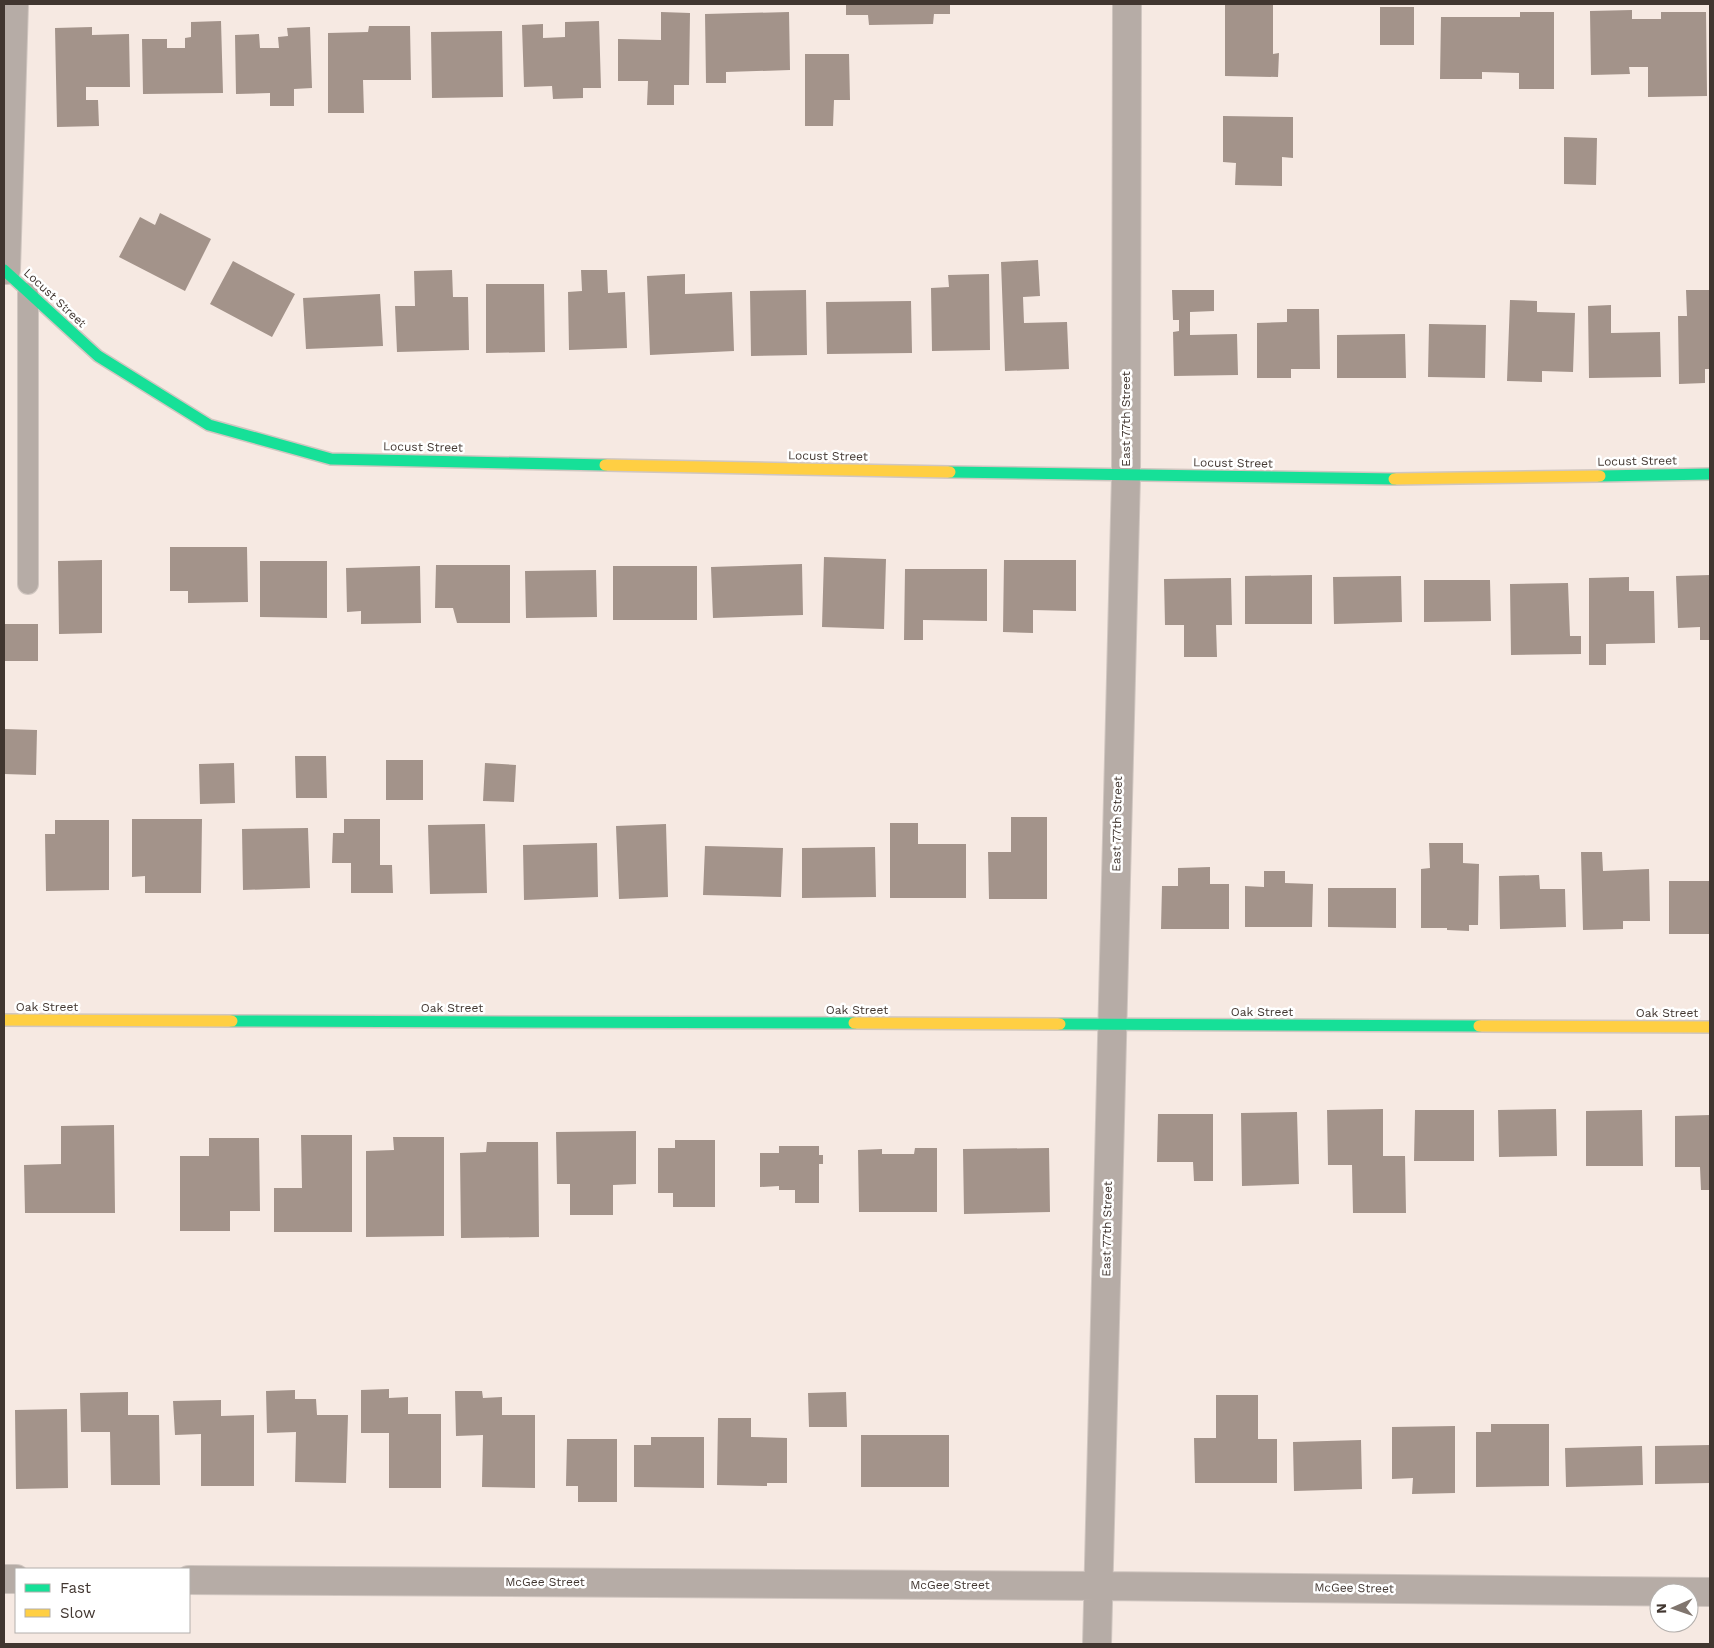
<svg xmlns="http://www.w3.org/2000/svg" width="1714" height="1648" viewBox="0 0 1714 1648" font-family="'Work Sans',sans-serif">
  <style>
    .building { fill: #a3938a }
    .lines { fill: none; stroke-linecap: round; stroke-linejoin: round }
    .lane-casing { stroke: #d0c6c0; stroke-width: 22 }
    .street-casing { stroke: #d0c6c0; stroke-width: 30 }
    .fast-casing { stroke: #d0c6c0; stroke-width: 14 }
    .slow-casing { stroke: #d0c6c0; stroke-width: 14 }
    .lane { stroke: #b6aca6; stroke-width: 20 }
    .street { stroke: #b6aca6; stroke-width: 28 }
    .fast { stroke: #16e098; stroke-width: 11 }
    .slow { stroke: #ffcf43; stroke-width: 11 }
    .labels { text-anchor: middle; stroke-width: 5; stroke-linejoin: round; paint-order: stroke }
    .street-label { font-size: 12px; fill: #413630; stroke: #fff }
  </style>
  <rect width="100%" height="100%" fill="#f6e9e2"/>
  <path class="building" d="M846,4h104v10h-16l-1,10 -64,1 -1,-10h-22z
    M1225,5h48v49l6,-1 -1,24 -53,-1z
    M1380,7h34v38h-34z
    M1632,10v9h29v-7h45l1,84 -59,1v-30h-19l1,7 -39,1 -1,-64z
    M661,12l29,1 -1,72h-15v20h-27l1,-24h-30v-42l43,1z
    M789,12l1,58 -64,2v11h-20l-1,-69z
    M1520,12h34v77h-35v-16l-37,-1v7h-42l1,-62h79z
    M221,21l2,72 -80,1 -1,-55h25v9h18v-10l6,-1v-15z
    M599,21l2,67h-18v10l-30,1 -1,-13 -28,1 -2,-62 21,-1v14l22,-1v-15z
    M369,26h41l1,54h-48l1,33h-36v-80l40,-1z
    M92,27v8l37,-1 1,53h-44v13h12l1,26 -42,1 -2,-99z
    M310,27l2,61 -18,1v17h-24v-13l-34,1 -1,-59 24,-1 1,14h19l-1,-11 10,-1 -1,-8z
    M502,31l1,66 -71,1 -1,-66z
    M805,54h44l1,46h-16l-1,26h-28z
    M1223,116l70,1v41l-11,-1v29l-47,-1 1,-22 -13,-1z
    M1564,137l33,1 -1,47 -32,-1z
    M160,213l51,26 -26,52 -66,-34 21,-40 15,8z
    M1038,260l2,36 -17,1 1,26 43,-1 2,47 -64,2 -4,-109z
    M233,261l62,33 -23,43 -62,-33z
    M452,270l1,27h15l1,53 -72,2 -2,-46h20l-1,-35z
    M581,270h26l1,23 17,-1 2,56 -58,2 -1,-58 14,-1z
    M685,274v20l47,-2 2,59 -84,4 -3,-79z
    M989,274l1,76 -58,1 -1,-63 18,-1 -1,-12z
    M486,284h58l1,68 -59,1z
    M806,290l1,65 -56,1 -1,-65z
    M1172,290h42v21l-24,1v23l47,-1 1,41 -64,1 -1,-44 6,-1v-11h-6z
    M1686,290h24v79h-5v14l-26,1 -1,-68h9z
    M380,294l3,52 -77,3 -3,-51z
    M1510,300l27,1v11l38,1 -2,59 -31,-1v11l-35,-1z
    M911,301l1,52 -85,1 -1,-52z
    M1611,305v28l49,-1 1,45 -72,1 -1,-72z
    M1287,309h32l1,60h-29v9h-34v-55l30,-1z
    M1429,324l57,1 -1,53 -57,-1z
    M1405,334l1,44h-69v-43z
    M170,547h77l1,55 -60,1v-12h-18z
    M824,557l62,2 -2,70 -62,-2z
    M102,560v73l-43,1 -1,-73z
    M1004,560h72v51l-43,-1v23l-30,-1z
    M260,561h67v57l-67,-1z
    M802,564l1,51 -90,3 -2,-51z
    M436,565h74v58h-53l-4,-15h-18z
    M420,566l1,57 -60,1v-13l-14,1 -1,-44z
    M613,566h84v54h-84z
    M905,569h82v52l-64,-1v20h-19z
    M596,570l1,47 -71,1 -1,-47z
    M1312,575v49h-67v-48z
    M1710,575v65h-10v-13l-22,1 -2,-52z
    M1401,576l1,46 -68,2 -1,-47z
    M1629,577v14h25l1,52 -49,1v21h-17v-87z
    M1231,578l1,47h-16l1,32h-33v-32h-19l-1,-46z
    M1424,580h66l1,41 -67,1z
    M1568,583l2,53h11v18l-70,1 -1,-71z
    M4,624h34v37h-34z
    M4,729l33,1 -1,45 -32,-1z
    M295,756h31l1,42h-31z
    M386,760h37v40h-37z
    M234,763l1,40 -35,1 -1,-40z
    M485,763l31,2 -2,37 -31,-1z
    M1011,817h36v82h-58l-1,-47h23z
    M132,819h70l-1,74h-56v-17l-13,1z
    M344,819h36v46h12l1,28h-42v-30h-19l1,-30h11z
    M55,820h54v70l-63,1 -1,-57h10z
    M890,823h28v21h48v54h-76z
    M485,824l2,69 -57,1 -2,-69z
    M666,824l2,73 -49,2 -3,-73z
    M308,828l2,60 -67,2 -1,-61z
    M597,843l1,54 -74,3 -1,-55z
    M1429,843h34v20l16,1 -1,61h-9v6l-22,-1v-2h-26v-59l9,-1z
    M705,846l78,2 -2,49 -78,-2z
    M875,847l1,50 -74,1v-50z
    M1581,852h21l1,19 46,-2 1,52h-27v8l-40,1z
    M1210,867v17h19v45h-68l1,-43h16v-18z
    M1264,871h21v12l28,1 -1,43h-67v-41l19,1z
    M1539,875l1,14h25l1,38 -66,2 -1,-53z
    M1669,881h41v53h-41z
    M1328,888h68v40l-68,-1z
    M1383,1109v47h22l1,57h-53l-1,-48h-24l-1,-55z
    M1556,1109l1,47 -58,1 -1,-47z
    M1415,1110h59v51h-60z
    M1642,1110l1,56h-57v-55z
    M1297,1112l2,72 -57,2 -1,-73z
    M1158,1114h55v67h-19l-1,-19h-36z
    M1710,1115v75h-9l-1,-23h-25v-51z
    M114,1125l1,88h-90l-1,-48 37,-1v-38z
    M636,1131v53l-23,1v30h-43v-31h-13l-1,-52z
    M301,1135h51v97h-78v-44h28z
    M393,1137h51v99l-78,1v-86l28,-1z
    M209,1138h50l1,73h-30v20h-50v-75h29z
    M675,1140h40v67h-42v-14h-15v-45h17z
    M487,1142h51l1,95 -78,1 -1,-85 26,-1z
    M779,1146h40v9h4v9h-4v39h-24v-13h-16v-4l-19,1v-34h19z
    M915,1148h22v64h-78l-1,-62 24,-1v5h32z
    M1049,1148l1,64 -86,2 -1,-65z
    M389,1389v9l19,-1v17h33v74h-52v-55h-28v-43z
    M295,1390v9h21l1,16h31l-2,68 -51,-1 1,-50 -29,1 -1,-42z
    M455,1391h27l1,7 19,-1v18h33v73l-53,-1 1,-52 -27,1z
    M128,1392v23h31l1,70h-49l-1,-53h-29l-1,-39z
    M846,1392l1,35h-38l-1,-34z
    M1216,1395h42v44h19v44h-82l-1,-45h22z
    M221,1400v16l33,-1v71h-53v-52l-26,1 -2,-34z
    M67,1409l1,79 -52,1 -1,-79z
    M718,1418h33v19l36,1v45h-20v3l-50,-1z
    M1491,1424h58v62l-73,1v-55h15z
    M1455,1426v67l-43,1 1,-16 -21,1v-52z
    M861,1435h88v52h-88z
    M651,1437h53v51l-70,-1v-42h17z
    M567,1439h50v63h-39v-16h-12z
    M1361,1440l1,49 -68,2 -1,-49z
    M1710,1445v38l-55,1v-38z
    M1642,1446l1,39 -77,2 -1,-39z"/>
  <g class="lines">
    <defs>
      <path id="lane" d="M28,293v291"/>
      <path id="street" d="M6,270l8,-266
        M4,1579h12
        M189,1580l910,6 611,6
        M1097,1644l29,-1168 1,-472"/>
      <path id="fast" d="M4,270l94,86 111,69 122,34 274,6
        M950,472l444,7
        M1600,476l110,-2
        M232,1021l622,2
        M1060,1024l419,2"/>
      <path id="slow" d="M605,465l345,7
        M1394,479l206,-3
        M4,1020l228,1
        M854,1023l206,1
        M1479,1026l231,1"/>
    </defs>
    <use href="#lane" class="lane-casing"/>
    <use href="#street" class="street-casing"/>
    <use href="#fast" class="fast-casing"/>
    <use href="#slow" class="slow-casing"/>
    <use href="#lane" class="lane"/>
    <use href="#street" class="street"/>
    <use href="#fast" class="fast"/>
    <use href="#slow" class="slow"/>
  </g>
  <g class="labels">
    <g class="street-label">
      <text transform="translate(55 298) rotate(43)" y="4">Locust Street</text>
      <text transform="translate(1126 419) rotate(-90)" y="4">East 77th Street</text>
      <text transform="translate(423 447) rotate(1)" y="4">Locust Street</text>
      <text transform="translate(828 456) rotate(1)" y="4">Locust Street</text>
      <text transform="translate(1637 461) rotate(-1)" y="4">Locust Street</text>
      <text transform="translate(1233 463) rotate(1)" y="4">Locust Street</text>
      <text transform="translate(1117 824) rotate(-89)" y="4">East 77th Street</text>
      <text x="47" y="1011">Oak Street</text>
      <text x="452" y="1012">Oak Street</text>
      <text x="857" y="1014">Oak Street</text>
      <text x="1262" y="1016">Oak Street</text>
      <text x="1667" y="1017">Oak Street</text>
      <text transform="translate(1107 1229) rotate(-89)" y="4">East 77th Street</text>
      <text x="545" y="1586">McGee Street</text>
      <text x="950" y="1589">McGee Street</text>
      <text transform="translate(1354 1588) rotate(1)" y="4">McGee Street</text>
    </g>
  </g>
  <rect width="1714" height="1648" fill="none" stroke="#413630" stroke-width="10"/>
  <rect x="15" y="1568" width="175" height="65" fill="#ffffff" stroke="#b3afac"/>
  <rect x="25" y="1584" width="25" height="8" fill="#16e098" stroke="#b3afac"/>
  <text x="60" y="1593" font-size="15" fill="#413630">Fast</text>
  <rect x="25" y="1609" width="25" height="8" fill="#ffcf43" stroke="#b3afac"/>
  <text x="60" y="1618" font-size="15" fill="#413630">Slow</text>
  <g transform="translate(1674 1608) rotate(268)"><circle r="24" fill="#ffffff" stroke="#b3afac"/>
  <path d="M0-4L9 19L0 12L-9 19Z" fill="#80756e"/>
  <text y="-8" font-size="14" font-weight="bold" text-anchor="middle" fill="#413630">N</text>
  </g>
</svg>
